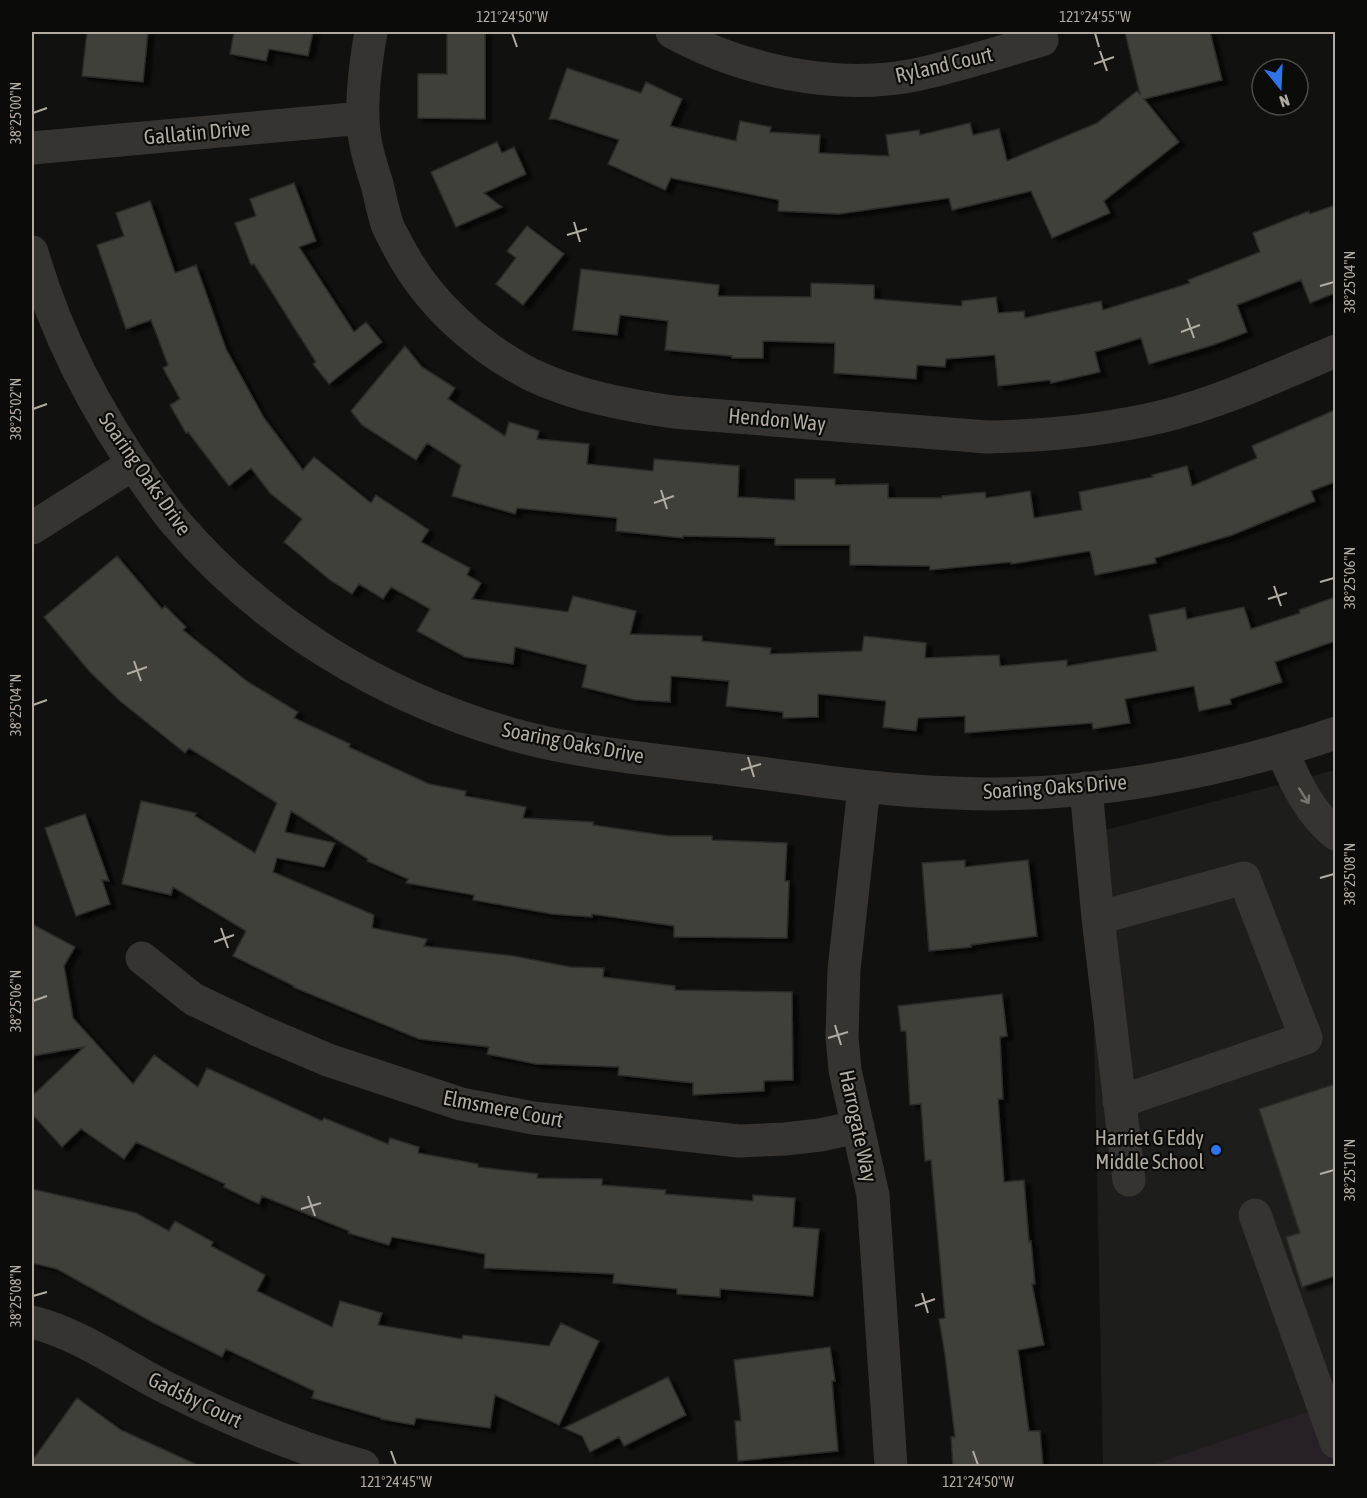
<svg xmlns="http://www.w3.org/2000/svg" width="1367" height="1498" viewBox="0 0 1367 1498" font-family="'Asap Condensed',sans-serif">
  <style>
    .built { fill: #1d1d1b }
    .green { fill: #282027 }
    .building { fill: #413f3b; stroke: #2c2c29; stroke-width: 1.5; filter: url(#shadow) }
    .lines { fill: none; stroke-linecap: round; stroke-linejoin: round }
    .minor { stroke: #353430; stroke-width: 33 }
    .oneway { stroke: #79756e }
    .ticks { fill: none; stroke: #b1aba1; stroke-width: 2 }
    .poi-dot { fill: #2f75e9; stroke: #0b0b0a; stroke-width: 2 }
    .labels { text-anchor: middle; stroke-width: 4.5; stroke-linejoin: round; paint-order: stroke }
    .street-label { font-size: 21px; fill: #b1aba1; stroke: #0b0b0a }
    .poi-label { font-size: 21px; fill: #b1aba1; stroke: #0b0b0a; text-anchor: end }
    .neatline { fill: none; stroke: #b1aba1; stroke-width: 2 }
    .ticks-label { font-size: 15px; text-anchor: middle; fill: #b1aba1 }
  </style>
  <defs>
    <filter id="shadow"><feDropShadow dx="6" dy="4" stdDeviation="1.5" flood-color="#0009"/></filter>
  </defs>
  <rect width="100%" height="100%" fill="#11110f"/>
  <path class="built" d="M1335,770v696h-232l-13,-632z"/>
  <path class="green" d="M1320,1408l15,45v13h-186z"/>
  <path class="building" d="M87,32h61l-5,50 -61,-6z
    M234,32h79l-5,24 -39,-7 -3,12 -36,-7z
    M447,32h38v87l-67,-1v-44h29z
    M1125,32h85l12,48 -78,19 35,43 -75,59 6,12 -58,25 -21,-47 -79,19 -3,-12 -110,16 -61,-3 1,-11 -108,-22 -6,12 -57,-26 11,-24 -64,-21h-6l18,-51 74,25 5,-11 36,17 -12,27 66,15 4,-20 31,6 -1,5 50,3 -1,18 70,3 -3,-21 33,-5 1,5 50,-12 3,12 26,-6 8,32 90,-38 40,-32 3,3z
    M497,142l5,11 12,-6 12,27 -42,19 18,14 -46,20 -25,-55z
    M294,183l22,58 -17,6 55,85 12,-10 16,20 -53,42 -16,-20 3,-2 -62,-98 -3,1 -16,-42 21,-7 -6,-17z
    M150,201l25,72 21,-8 30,84 38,69 39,52 11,-13 57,46 5,-8 53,35 -8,12 49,26 -3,7 14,8 -9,16 96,13 5,-16 63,15 -6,23 72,2v5l69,7 -1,6 92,-3 2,-15 62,7 -1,15 74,-3 1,11 67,-6v6l90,-15 -8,-36 36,-7 2,11 57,-12 7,22 49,-16 -1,-3 36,-13v44l-60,21 7,20 -52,17 1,5 -32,7 -5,-25 -69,13 5,24 -37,6 -1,-6 -127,10v-17l-47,2 -2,13 -33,-4 3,-26 -68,-7v23l-35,1v-6l-57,-6 3,-25 -58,-5 -1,26 -35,-2 -53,-13 5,-22 -72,-18 -2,17 -48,-7 -48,-26 13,-22 -39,-22 -8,12 -24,-15 -7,10 -22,-14 -46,-38 18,-23 -32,-26 -19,-25 -22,18 -41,-54 -2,1 -16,-28 10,-6 -17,-31 5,-3 -17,-45 -25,9 -29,-84 27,-9 -8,-23z
    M1335,205v88l-25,10 -9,-23 -64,25 10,27 -34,13 -64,19 -8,-26 -46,14 5,20 -49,11 -1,-3 -52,6 -3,-31 -49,4 -1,8 -28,-2 -1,14 -82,-6 1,-30 -72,-2v17h-31v-2l-67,-6 3,-29 -48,-6 -3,20 -44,-5 8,-61 138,16 -1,11 93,1v-14l63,2v14l88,7v-5l34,-4 2,16 26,-2 1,7 76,-17 2,9 87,-27 -2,-3 72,-28 -7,-19 56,-22 1,3z
    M527,226l37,28 -41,51 -27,-21 20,-26 -9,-7z
    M405,346l17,21 33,21 -7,11 57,37 4,-14 30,9 -2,8 52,5 -2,20 66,7 1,-12 85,7 -1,31 57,3v-21h40v6l53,-1v14h54v-2l43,-4 1,6 44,-7 4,27 48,-8 -3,-18 74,-15 -1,-2 35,-9 5,20 65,-28 -5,-12 83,-36v72l-24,9 4,10 -83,34 -77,23 1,5 -61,12 -5,-24 -79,13v-2l-81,8v-4l-80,-1v-20h-75v-7l-92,-2v2l-67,-7 1,-13 -100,-10 -2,6 -63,-18 9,-31 -34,-22 -11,17 -54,-35 -11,-14z
    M117,556l45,53 3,-3 21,21 -3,3 65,52 50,30 -4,6 56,26 -1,3 80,37 37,7 -1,5 61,11 -3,11 70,4v3l76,11h43v4l75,3 -2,38h4l-2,57 -113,-1v-11l-82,-12v3l-40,-3 -79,-14 1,-5 -68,-12 2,-4 -41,-18 1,-2 -77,-48 -6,21 50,11 -11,24 -47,-9 -4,14 101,43 -2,13 55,11 -3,7 90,10 56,11 34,1 -1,9 72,9v4l117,2 1,88 -29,1v10l-71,4v-12l-75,-8 1,-8 -83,-3 -49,-10 2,-7 -70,-8 -126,-52 1,-1 -61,-30 13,-25 -73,-44 -2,8 -49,-11 19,-83 55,12 -1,3 60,37 22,-50 -88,-55 -4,5 -65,-52 -30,-29 -46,-55z
    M85,814l24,67 -7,-1 8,24 -34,12 -31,-88z
    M965,860v7l63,-7 9,76 -66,9v2l-42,4 -7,-88z
    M32,924l43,23 -11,19 9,52 60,66 21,-29 44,32 9,-19 115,53 2,-3 64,26 2,-6 29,9 -1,6 60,11v3l60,7 -1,4 65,1v6l64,5 -1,4 88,7v-6l42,3 -2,29 26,2 -6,67 -93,-7v8l-43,-3v-5l-64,-6 1,-9 -130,-6 1,-14 -93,-17 -3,8 -41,-12 1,-2 -87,-35 -3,8 -35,-17 1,-3 -89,-42 -12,17 -43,-30 -19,18 -30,-33v-18l52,-49 -52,9z
    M1002,994l5,42 -7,1 3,62h-5l6,83 20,-2 5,62 2,-1 4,43h-3l12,61 -26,5 11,81h11l3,36h-90l-2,-30h4l-10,-82 -6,-36 6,-1 -14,-158 -6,1 -4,-57 -11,1 -4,-74h-5l-3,-25z
    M1335,1084v192l-33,11 -16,-50 14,-4 -41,-124z
    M32,1189l104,24 33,18 6,-10 38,21 -2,4 54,29 -8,16 75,36 8,-26 42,12 -4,12 84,14 1,-4 86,11 12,-23 38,18 -40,84 -64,-30 -5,33 -74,-10 -2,7 -33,-6v-1l-69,-20 2,-7 -88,-42 -4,8 -68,-34 -97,-54 -25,-6z
    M830,1347l5,34h-3l6,70 -100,10 -3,-40h6l-7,-61z
    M668,1377l18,38 -62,31 -5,-9 -29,15 -8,-16 -18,-8z
    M77,1398l44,32 81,37h-170v-6z"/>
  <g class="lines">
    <path class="minor" d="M371,32c-5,28 -9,57 -8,85 0,24 7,45 14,67 3,13 6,27 10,40 3,8 8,16 12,24 29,55 78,99 133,127 44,21 94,30 141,37l314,25c60,-1 119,-7 177,-21 60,-15 116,-42 172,-65
      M672,32c69,38 163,59 243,43 43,-9 85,-23 127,-35
      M32,148l331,-30
      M32,252c24,84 66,163 117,235 9,12 18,26 28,37 86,100 204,172 331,209 79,23 164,28 245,39 67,9 134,19 201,21 127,6 262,-19 382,-60
      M32,528l101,-64
      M1282,751c13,30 27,62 54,83
      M864,787l-20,183 -2,67 3,33 28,125 18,271
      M1086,788l12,130 31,262
      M1098,918l146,-40 62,160 -187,64
      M142,958l51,41 67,32 68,29 133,44 72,14 206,23 46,-2 35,-4 38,-8
      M1255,1215l81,227
      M32,1322c51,13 92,45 139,68 62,31 126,58 192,76"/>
  </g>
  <defs><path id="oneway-shaft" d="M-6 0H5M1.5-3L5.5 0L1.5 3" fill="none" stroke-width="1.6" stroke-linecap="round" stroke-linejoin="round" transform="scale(1.5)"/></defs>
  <use class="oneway" href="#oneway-shaft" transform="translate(1304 796) rotate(57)"/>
  <path class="ticks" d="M512,33l5,14M1095,33l4,14M1100,51l7,20M1094,64l20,-7M33,113l14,-5M574,222l6,20M567,235l20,-6M1320,286l14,-4M1187,318l7,20M1181,332l19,-7M33,409l14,-5M661,490l6,19M654,503l20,-7M1320,582l14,-4M1274,586l7,20M1268,599l19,-6M134,661l7,20M127,674l20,-7M33,705l14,-5M748,757l6,20M741,770l20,-6M1320,878l14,-4M221,928l7,20M214,942l20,-7M33,1001l14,-5M835,1025l6,20M828,1038l20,-6M1320,1174l14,-4M308,1196l7,20M301,1209l20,-6M922,1293l6,20M33,1296l14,-4M915,1306l20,-7M391,1451l5,14M973,1451l5,14"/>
  <circle class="poi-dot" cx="1216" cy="1150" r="6"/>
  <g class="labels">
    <g class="street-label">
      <text transform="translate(944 65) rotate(-13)" y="7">Ryland Court</text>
      <text transform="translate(197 133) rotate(-5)" y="7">Gallatin Drive</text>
      <text transform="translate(777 420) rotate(5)" y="7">Hendon Way</text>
      <text transform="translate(145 474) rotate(55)" y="7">Soaring Oaks Drive</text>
      <text transform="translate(573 743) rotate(11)" y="7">Soaring Oaks Drive</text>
      <text transform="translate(1055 787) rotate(-4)" y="7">Soaring Oaks Drive</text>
      <text transform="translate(503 1109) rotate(11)" y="7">Elmsmere Court</text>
      <text transform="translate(858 1126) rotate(78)" y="7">Harrogate Way</text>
      <text transform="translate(195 1400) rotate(26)" y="7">Gadsby Court</text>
    </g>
    <g class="poi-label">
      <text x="1204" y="1145">Harriet G Eddy<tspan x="1204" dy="24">Middle School</tspan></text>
    </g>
  </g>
  <rect width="1367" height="1498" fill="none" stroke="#0b0b0a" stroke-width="66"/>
  <g transform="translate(1280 87) rotate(162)"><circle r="28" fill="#0b0b0a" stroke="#4d4b46" stroke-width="1.5"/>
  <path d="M0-4.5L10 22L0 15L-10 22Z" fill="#2f75e9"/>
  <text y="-9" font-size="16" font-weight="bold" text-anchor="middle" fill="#b1aba1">N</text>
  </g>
  <rect x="33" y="33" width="1301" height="1432" class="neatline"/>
  <g class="ticks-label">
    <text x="512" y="22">121°24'50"W</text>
    <text x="1095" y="22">121°24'55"W</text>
    <text transform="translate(16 113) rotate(-90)" y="5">38°25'00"N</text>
    <text transform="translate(1350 282) rotate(-90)" y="5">38°25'04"N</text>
    <text transform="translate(16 409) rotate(-90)" y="5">38°25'02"N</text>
    <text transform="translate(1350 578) rotate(-90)" y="5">38°25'06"N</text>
    <text transform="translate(16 705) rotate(-90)" y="5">38°25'04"N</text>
    <text transform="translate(1350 874) rotate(-90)" y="5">38°25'08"N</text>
    <text transform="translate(16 1001) rotate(-90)" y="5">38°25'06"N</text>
    <text transform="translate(1350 1170) rotate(-90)" y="5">38°25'10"N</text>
    <text transform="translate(16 1296) rotate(-90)" y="5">38°25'08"N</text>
    <text x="396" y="1487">121°24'45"W</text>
    <text x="978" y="1487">121°24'50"W</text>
  </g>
</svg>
